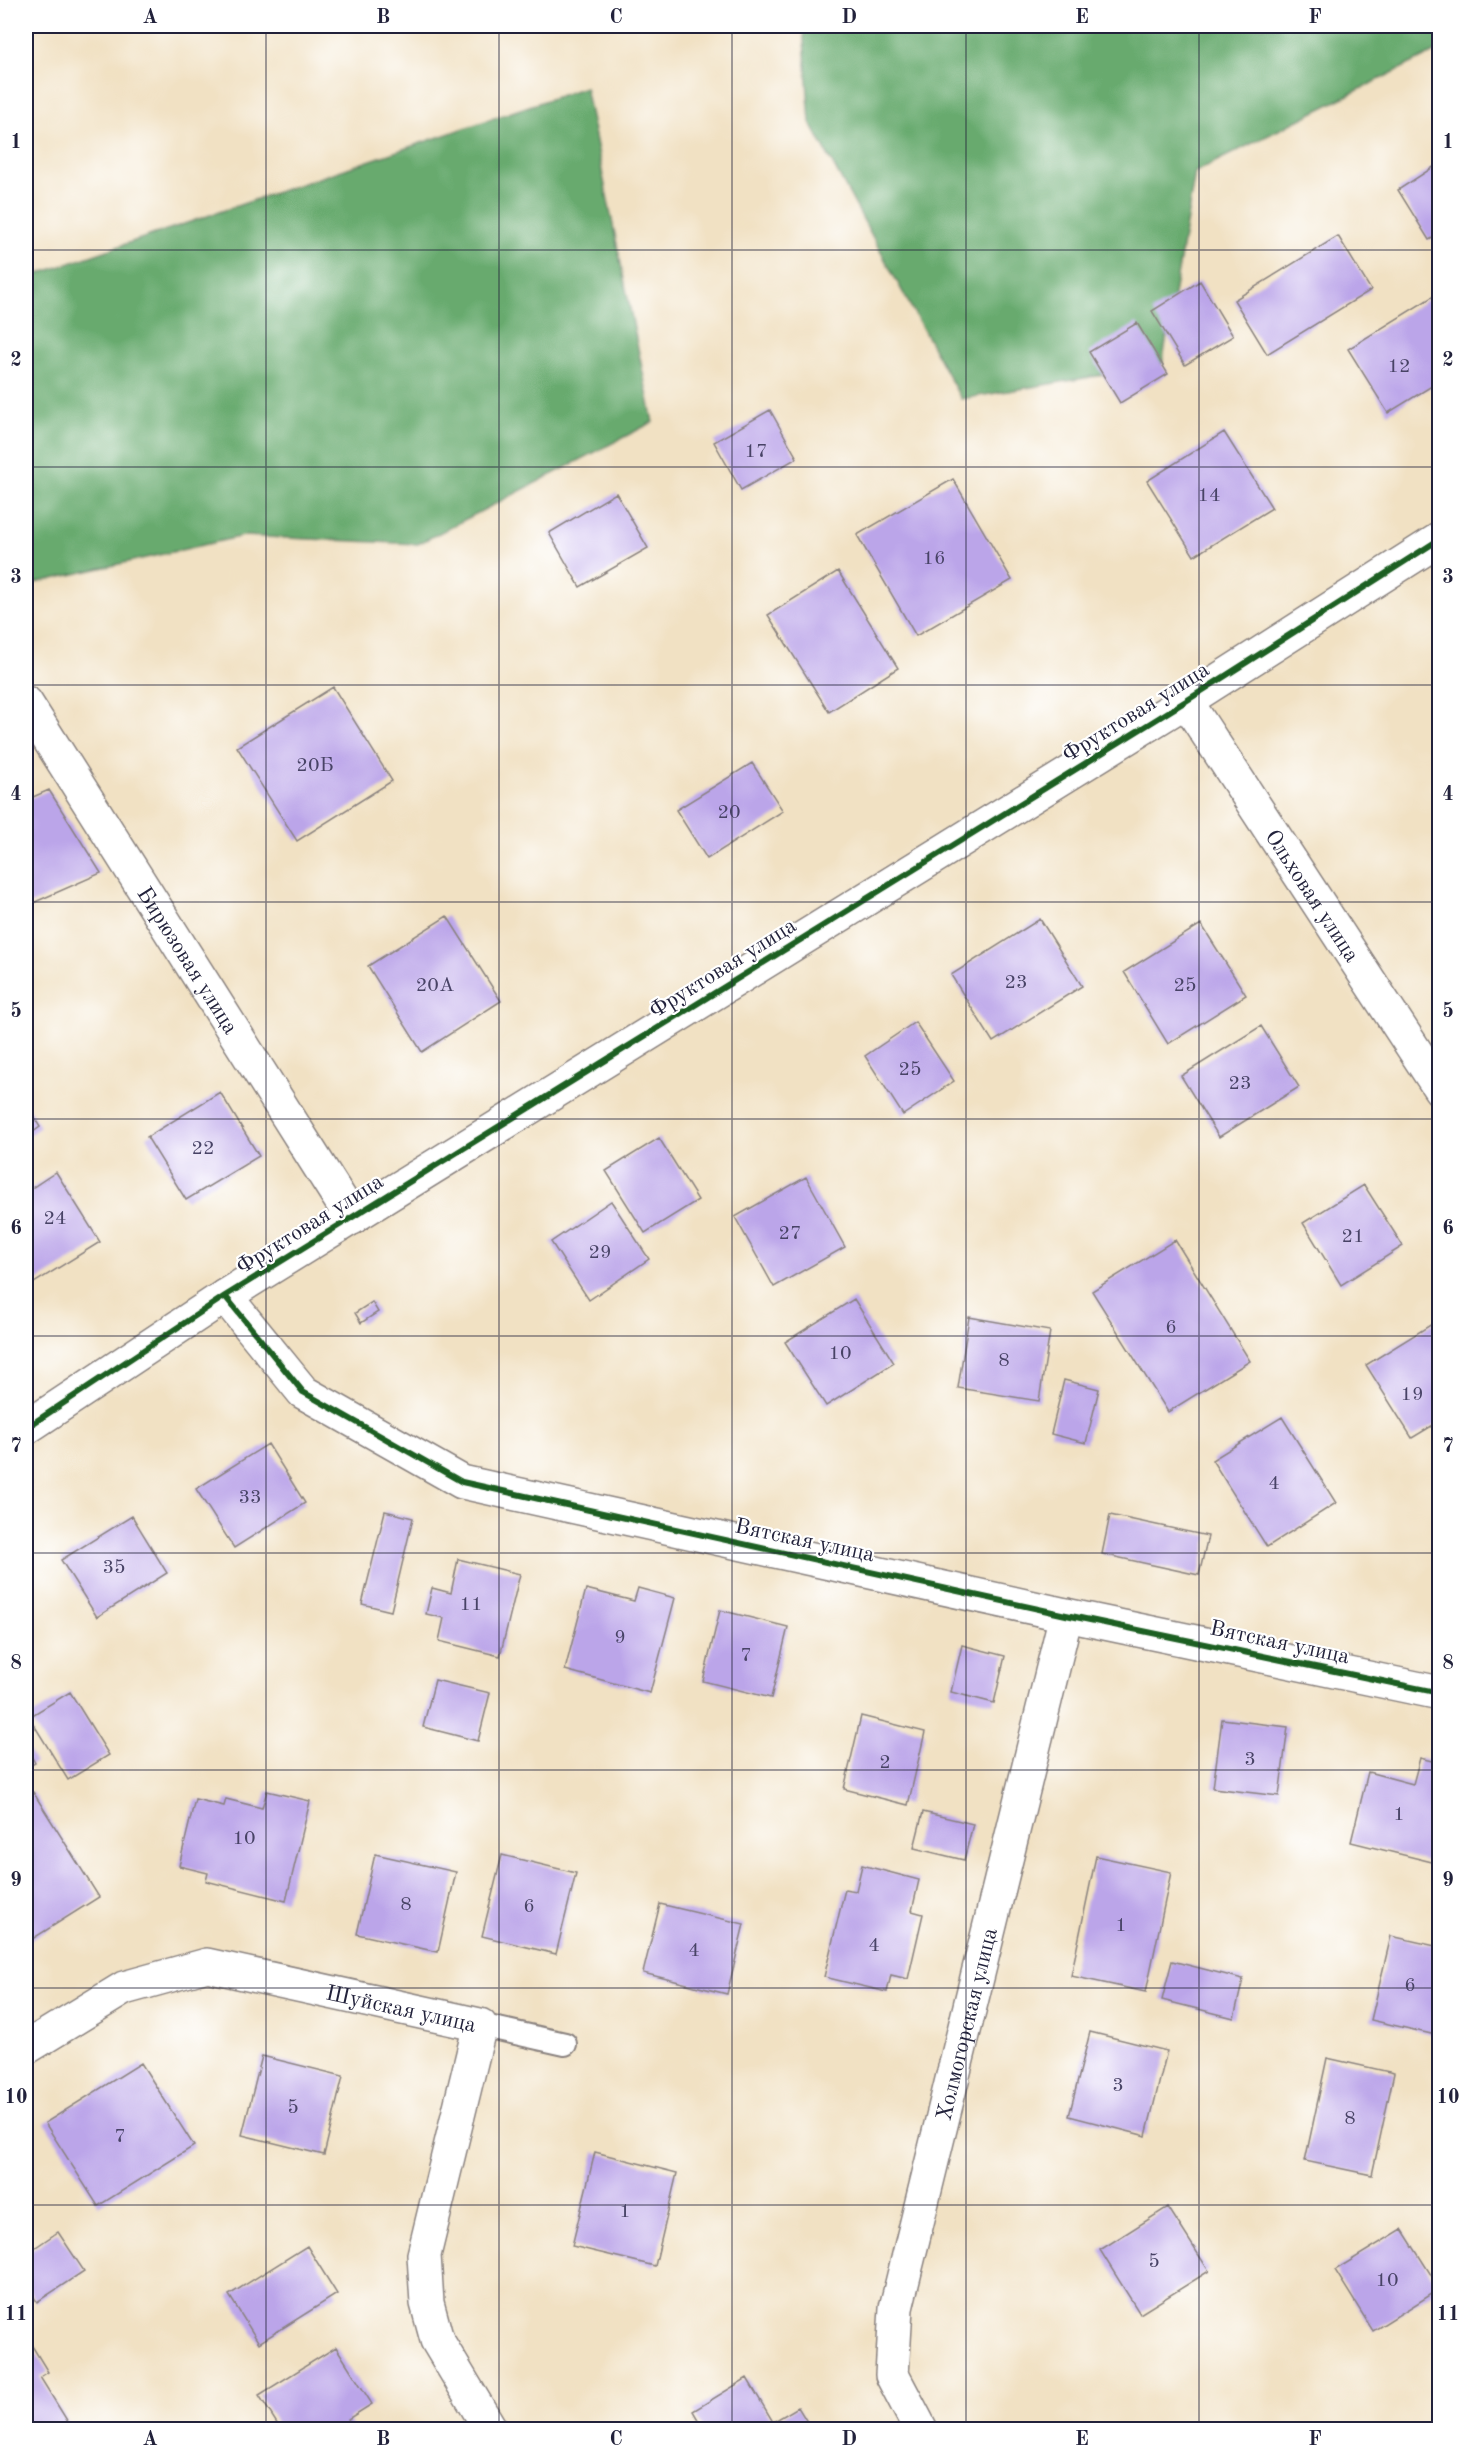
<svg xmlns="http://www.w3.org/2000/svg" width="1465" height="2455" viewBox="0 0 1465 2455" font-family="'Old Standard TT',serif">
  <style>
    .forest { fill: #68aa6e; stroke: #456654; stroke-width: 1.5 }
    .building { fill: #bba5e9 }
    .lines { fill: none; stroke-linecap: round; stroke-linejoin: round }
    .service-casing { stroke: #8a827f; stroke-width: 26 }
    .minor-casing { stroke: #8a827f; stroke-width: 36 }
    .tertiary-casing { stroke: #8a827f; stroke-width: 36 }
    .service { stroke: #fff; stroke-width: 22 }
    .minor { stroke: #fff; stroke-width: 33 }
    .tertiary { stroke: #fff; stroke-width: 33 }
    .cycleway-casing { stroke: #fff; stroke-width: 10 }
    .cycleway { stroke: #1b5e20; stroke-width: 6 }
    .grid { fill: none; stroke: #22223b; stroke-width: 1.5; stroke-opacity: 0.55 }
    .labels { text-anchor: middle; stroke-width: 4.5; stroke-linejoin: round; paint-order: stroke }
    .number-label { font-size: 20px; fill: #484366 }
    .street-label { font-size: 22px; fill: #22223b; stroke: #fff }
    .neatline { fill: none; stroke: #22223b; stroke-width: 2 }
    .grid-label { font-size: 20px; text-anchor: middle; font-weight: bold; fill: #22223b }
  </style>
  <rect width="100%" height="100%" fill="#fff"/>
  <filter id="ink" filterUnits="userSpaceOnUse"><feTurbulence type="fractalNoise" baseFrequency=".0167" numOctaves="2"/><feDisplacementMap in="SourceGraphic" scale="12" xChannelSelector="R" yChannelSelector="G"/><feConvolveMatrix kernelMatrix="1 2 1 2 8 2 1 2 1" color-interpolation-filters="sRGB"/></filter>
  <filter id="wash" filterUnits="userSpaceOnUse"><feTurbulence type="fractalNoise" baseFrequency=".008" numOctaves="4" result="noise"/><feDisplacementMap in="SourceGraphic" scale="24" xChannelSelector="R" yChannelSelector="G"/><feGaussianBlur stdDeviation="1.35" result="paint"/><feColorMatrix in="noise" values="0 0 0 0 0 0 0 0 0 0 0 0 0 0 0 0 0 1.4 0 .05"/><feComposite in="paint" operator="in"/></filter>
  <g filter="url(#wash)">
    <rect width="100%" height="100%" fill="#f1e1c3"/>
    <path class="forest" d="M803,26h636l1,23 -245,123 -33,193 -201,34 -151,-277z
      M585,87l68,335 -235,122 -175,-8 -217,49v-307z"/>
    <g id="blocks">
      <path class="building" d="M1435,166l5,8v60l-11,6 -31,-50z
        M1338,236l33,54 -104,64 -33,-54z
        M1200,281l33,55 -48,29 -33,-54z
        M1440,292v89l-52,32 -40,-64z
        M1137,323l31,51 -48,29 -31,-51z
        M770,410l27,48 -56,32 -27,-48z
        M1224,432l48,76 -78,48 -47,-75z
        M953,479l59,101 -96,56 -59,-101z
        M616,493l32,55 -68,39 -31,-54z
        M838,571l60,97 -69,44 -61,-97z
        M333,687l59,94 -95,60 -60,-94z
        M752,763l31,48 -76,48 -31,-49z
        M49,790l52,83 -75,33v-106z
        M447,916l54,85 -79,51 -54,-86z
        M1040,919l42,67 -89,56 -42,-67z
        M1201,924l45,71 -78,49 -44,-72z
        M915,1022l39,59 -51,34 -38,-59z
        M1261,1026l38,61 -80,50 -38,-61z
        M220,1092l39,64 -73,44 -39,-63z
        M26,1104l14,23 -14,10z
        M659,1138l39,62 -53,33 -39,-62z
        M56,1172l44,70 -74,46v-96z
        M806,1177l39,70 -71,40 -39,-70z
        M1364,1185l39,61 -62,39 -38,-62z
        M611,1201l38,58 -60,41 -38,-58z
        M1175,1240l75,121 -82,51 -76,-121z
        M854,1299l40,64 -68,43 -41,-64z
        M372,1302l6,10 -17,11 -6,-10z
        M969,1317l81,14 -11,70 -81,-13z
        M1440,1319v102l-28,17 -46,-73z
        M1064,1380l35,9 -13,54 -35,-9z
        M1282,1417l54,86 -69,44 -55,-87z
        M268,1444l37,59 -71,45 -38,-59z
        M385,1511l28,7 -22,93 -29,-7z
        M1110,1515l98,21 -9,39 -97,-21z
        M132,1516l35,57 -70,44 -36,-57z
        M458,1559l62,15 -20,82 -61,-15 5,-23 -18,-4 6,-26 19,5z
        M638,1588l37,10 -25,95 -85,-23 21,-81 48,12z
        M720,1610l68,17 -17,71 -68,-17z
        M962,1645l43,11 -11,47 -43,-11z
        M435,1680l55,13 -12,48 -55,-14z
        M70,1692l39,63 -41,25 -39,-63z
        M861,1716l64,16 -17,73 -64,-16z
        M1222,1719l66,8 -9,69 -66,-8z
        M26,1747l9,16 -9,5z
        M1420,1758l20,5v101l-89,-22 17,-70 45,12z
        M267,1791l43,10 -24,100 -80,-20 2,-8 -29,-7 16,-67 29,7 2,-7 36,9z
        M33,1792l66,105 -73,46v-146z
        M923,1812l50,12 -9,36 -50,-12z
        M375,1854l81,18 -18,80 -81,-18z
        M502,1855l74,18 -20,81 -74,-18z
        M1096,1856l75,16 -25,120 -75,-16z
        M862,1865l57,15 -7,31 11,3 -15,65 -17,-4 -4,17 -63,-15 21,-88 11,2z
        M660,1904l84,20 -17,70 -84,-21z
        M1391,1936l49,11v89l-69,-16z
        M1172,1961l71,18 -9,39 -72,-18z
        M1090,2032l77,19 -21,85 -77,-20z
        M262,2056l81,20 -19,79 -82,-20z
        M1327,2058l67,15 -22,102 -67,-14z
        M141,2063l53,83 -96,60 -53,-83z
        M595,2152l82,21 -22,93 -83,-20z
        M1168,2207l41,64 -69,43 -40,-64z
        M1402,2229l38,60 -67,42 -38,-61z
        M58,2232l26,39 -47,31 -11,-17v-27l7,-9z
        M307,2246l30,48 -78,49 -30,-48z
        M26,2336l22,36 -8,5 33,53h-47z
        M336,2347l36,57 -24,15 6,11h-73l-22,-35z
        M747,2378l26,44 25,-15 14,23h-108l-11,-19z"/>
    </g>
  </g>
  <g filter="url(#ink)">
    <use href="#blocks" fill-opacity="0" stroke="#8a827f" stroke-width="1.5"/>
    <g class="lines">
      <defs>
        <path id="service" d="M480,2025l85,19"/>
        <g id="minor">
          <path id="s1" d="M1186,701l254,388"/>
          <path id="s2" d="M26,703l326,515"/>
          <path d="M225,1296l78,96 159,90 604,133 374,78"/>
          <path id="s3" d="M26,2048l98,-60 83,-23 273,60 -56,230 3,48 10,37 54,90"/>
          <path id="s4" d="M921,2430l-29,-55 4,-67 170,-693"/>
        </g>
        <path id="tertiary" d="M26,1428l199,-132 961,-595 254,-162"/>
      </defs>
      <use href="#service" class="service-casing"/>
      <use href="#minor" class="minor-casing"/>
      <use href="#tertiary" class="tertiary-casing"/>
      <use href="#service" class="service"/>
      <use href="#minor" class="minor"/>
      <use href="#tertiary" class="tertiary"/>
      <defs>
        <path id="cycleway" d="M225,1296l78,96 159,90 604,133 374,78
          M26,1428l199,-132 961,-595 254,-162"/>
      </defs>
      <use href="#cycleway" class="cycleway-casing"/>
      <use href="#cycleway" class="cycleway"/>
    </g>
  </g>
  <path class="grid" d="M266,26v2404M499,26v2404M732,26v2404M966,26v2404M1199,26v2404M26,250h1414M26,467h1414M26,685h1414M26,902h1414M26,1119h1414M26,1336h1414M26,1553h1414M26,1770h1414M26,1988h1414M26,2205h1414"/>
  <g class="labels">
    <g class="number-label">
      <text x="1399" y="372">12</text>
      <text x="756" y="457">17</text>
      <text x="1209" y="501">14</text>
      <text x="934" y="564">16</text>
      <text x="315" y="771">20Б</text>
      <text x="729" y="818">20</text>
      <text x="1016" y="988">23</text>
      <text x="435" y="991">20А</text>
      <text x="1185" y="991">25</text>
      <text x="910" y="1075">25</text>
      <text x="1240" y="1089">23</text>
      <text x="203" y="1154">22</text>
      <text x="55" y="1224">24</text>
      <text x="790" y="1239">27</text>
      <text x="1353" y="1242">21</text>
      <text x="600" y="1258">29</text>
      <text x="1171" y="1333">6</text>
      <text x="840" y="1359">10</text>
      <text x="1004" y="1366">8</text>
      <text x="1412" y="1400">19</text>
      <text x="1274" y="1489">4</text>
      <text x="250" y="1503">33</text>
      <text x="114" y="1573">35</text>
      <text x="471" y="1610">11</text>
      <text x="620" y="1643">9</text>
      <text x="746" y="1661">7</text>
      <text x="1250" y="1765">3</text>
      <text x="885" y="1768">2</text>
      <text x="1399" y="1820">1</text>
      <text x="244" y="1844">10</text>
      <text x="406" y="1910">8</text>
      <text x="529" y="1912">6</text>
      <text x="1121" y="1931">1</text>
      <text x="874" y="1951">4</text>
      <text x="694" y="1956">4</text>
      <text x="1410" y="1991">6</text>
      <text x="1118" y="2091">3</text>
      <text x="293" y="2113">5</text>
      <text x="1350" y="2124">8</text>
      <text x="120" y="2142">7</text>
      <text x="625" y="2217">1</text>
      <text x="1154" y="2267">5</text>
      <text x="1387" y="2286">10</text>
    </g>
    <g class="street-label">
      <text transform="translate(1135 711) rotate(-32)" y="8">Фруктовая улица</text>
      <text dy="8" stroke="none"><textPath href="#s1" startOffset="232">Ольховая улица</textPath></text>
      <text dy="8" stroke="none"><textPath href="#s2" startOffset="304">Бирюзовая улица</textPath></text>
      <text transform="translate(722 967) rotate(-32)" y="8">Фруктовая улица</text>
      <text transform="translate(309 1223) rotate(-32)" y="8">Фруктовая улица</text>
      <text transform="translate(805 1539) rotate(12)" y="8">Вятская улица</text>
      <text transform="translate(1280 1641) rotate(12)" y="8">Вятская улица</text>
      <text dy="8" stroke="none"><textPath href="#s3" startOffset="400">Шуйская улица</textPath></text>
      <text dy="8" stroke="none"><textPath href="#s4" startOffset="422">Холмогорская улица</textPath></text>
    </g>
  </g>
  <rect width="1465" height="2455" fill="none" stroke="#fff" stroke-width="66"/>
  <rect x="33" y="33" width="1399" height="2389" class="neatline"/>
  <g class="grid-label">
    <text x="150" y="23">A</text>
    <text x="383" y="23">B</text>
    <text x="616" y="23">C</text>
    <text x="849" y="23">D</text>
    <text x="1082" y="23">E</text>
    <text x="1315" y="23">F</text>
    <text x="16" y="148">1</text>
    <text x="1448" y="148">1</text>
    <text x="16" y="366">2</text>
    <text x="1448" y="366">2</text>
    <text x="16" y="583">3</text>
    <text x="1448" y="583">3</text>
    <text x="16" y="800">4</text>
    <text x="1448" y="800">4</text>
    <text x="16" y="1017">5</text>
    <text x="1448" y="1017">5</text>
    <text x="16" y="1234">6</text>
    <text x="1448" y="1234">6</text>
    <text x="16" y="1452">7</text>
    <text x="1448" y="1452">7</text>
    <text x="16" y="1669">8</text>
    <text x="1448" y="1669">8</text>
    <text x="16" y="1886">9</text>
    <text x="1448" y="1886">9</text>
    <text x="16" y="2103">10</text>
    <text x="1448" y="2103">10</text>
    <text x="16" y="2320">11</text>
    <text x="1448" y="2320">11</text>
    <text x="150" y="2445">A</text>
    <text x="383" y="2445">B</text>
    <text x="616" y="2445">C</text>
    <text x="849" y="2445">D</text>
    <text x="1082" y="2445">E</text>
    <text x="1315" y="2445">F</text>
  </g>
</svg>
